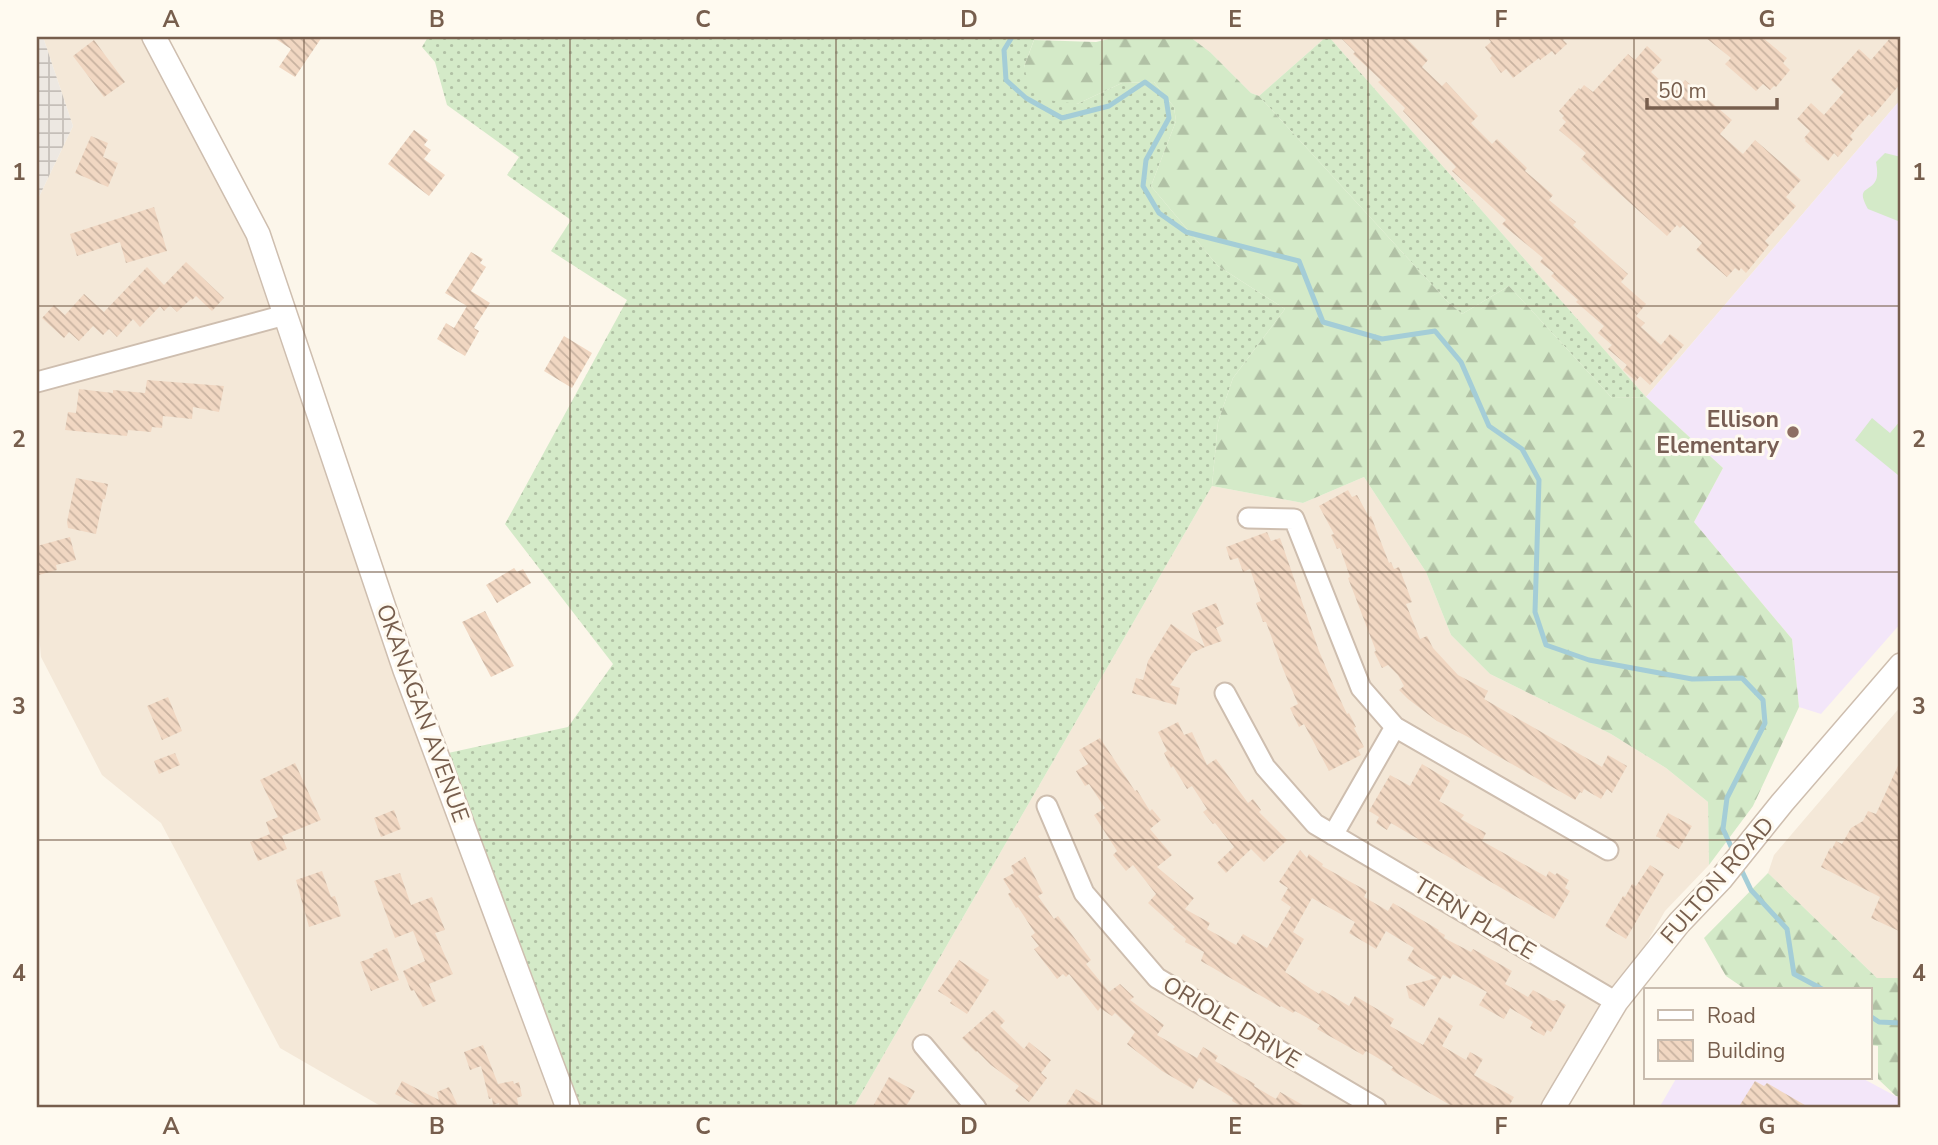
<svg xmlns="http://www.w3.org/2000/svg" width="1938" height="1145" viewBox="0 0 1938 1145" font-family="'Nunito Sans',sans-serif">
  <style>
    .residential { fill: #f4e8d8 }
    .industrial { fill: url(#industrial-grid) }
    .education { fill: #f3e6f9 }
    .grass { fill: url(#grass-dots) }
    .forest { fill: url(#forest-firs) }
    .green { fill: #d4eac8 }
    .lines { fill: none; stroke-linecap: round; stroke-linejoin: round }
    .stream { stroke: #a4cdd7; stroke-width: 5 }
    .building { fill: url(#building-back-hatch) }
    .minor-casing { stroke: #cebeaf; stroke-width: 23 }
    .tertiary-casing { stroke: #cebeaf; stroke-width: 26 }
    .minor { stroke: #fff; stroke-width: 19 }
    .tertiary { stroke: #fff; stroke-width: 23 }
    .grid { fill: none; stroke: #775e4d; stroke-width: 2; stroke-opacity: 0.55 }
    .education-dot { fill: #8d6e63; stroke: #fffaf0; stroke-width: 2.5 }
    .labels { text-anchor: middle; stroke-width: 6; stroke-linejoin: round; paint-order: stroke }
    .education-label { font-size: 23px; font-weight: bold; fill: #785e54; stroke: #fffaf0; text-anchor: end }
    .street-label { font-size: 23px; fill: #775e4d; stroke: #fffaf0 }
    .neatline { fill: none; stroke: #775e4d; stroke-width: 2.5 }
    .grid-label { font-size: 23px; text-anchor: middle; font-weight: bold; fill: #775e4d }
  </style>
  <defs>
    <pattern id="industrial-grid" width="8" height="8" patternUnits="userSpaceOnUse" patternTransform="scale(1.75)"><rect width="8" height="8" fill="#ede8e2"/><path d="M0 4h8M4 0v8" fill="none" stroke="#c5bfb9"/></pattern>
    <pattern id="grass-dots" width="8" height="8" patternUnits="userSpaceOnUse" patternTransform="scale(1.75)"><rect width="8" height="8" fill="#d4eac8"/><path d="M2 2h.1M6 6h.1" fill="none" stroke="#b1c1a5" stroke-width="1.8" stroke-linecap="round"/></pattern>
    <pattern id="forest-firs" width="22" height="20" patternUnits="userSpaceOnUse" patternTransform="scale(1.75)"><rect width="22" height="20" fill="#d4eac8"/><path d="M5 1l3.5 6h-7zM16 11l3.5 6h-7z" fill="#b1c1a5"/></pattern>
    <pattern id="building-back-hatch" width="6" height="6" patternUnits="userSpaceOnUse" patternTransform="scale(1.75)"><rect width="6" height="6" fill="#f1d7c2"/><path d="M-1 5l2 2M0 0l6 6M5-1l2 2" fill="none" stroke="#c8b2a0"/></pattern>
  </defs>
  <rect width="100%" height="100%" fill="#fcf6ea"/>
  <path class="residential" d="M43,37h105l109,202 313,869h-186l-104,-60 -119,-225 -59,-48 -61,-118 -4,-48v-408l36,-75z
    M1190,37h136l-67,59 -8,-3 -41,-41z
    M1329,37h572v62l-255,298z
    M1364,477l62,95 25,63 39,39 121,60 55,34 42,34 1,63 -44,46 -113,197h-699l359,-622 91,17z
    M1901,706v272h-24l-109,-105 6,-18z"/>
  <path class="industrial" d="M37,37h6l30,89 -36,75z"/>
  <path class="education" d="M1901,99v524l-80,91 -22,-7 -7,-68 -98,-117 29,-54 -77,-71z
    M1677,1077h183l41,22v9h-242z"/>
  <path class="grass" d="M428,37h607l-11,30 53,37 45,-21 32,-1 20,25 2,14 -25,65 67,80 67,43 -52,69 -15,44 -6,64 -359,622h-283l-131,-353 129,-28 45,-63 -108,-140 122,-224 -76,-49 20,-31 -64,-45 12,-18 -72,-52 -12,-43 -13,-15z
    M1326,37h3l317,360 -34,1 -103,-112 -47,28 -15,-13 -188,-205z"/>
  <path class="forest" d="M1117,37h73l20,15 41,41 8,3 188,205 15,13 47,-28 103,112 34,-1 77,71 -29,54 98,117 7,68 -46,99 -44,59 -1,-63 -42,-34 -55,-34 -121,-60 -39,-39 -25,-63 -62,-95 -61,26 -91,-17 6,-64 15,-44 52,-69 -67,-43 -67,-80 25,-65 -2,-14 -20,-25 -32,1 -45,21 -29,-4 -19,-15 -5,-18 10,-27 62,2z
    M1768,873l109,105h24v119l-5,-1 -18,-17v-33l-8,-1v-56h-125l-19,-13 -22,-38z"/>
  <path class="green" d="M1885,153l16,4v62l-3,2 -30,-12c-13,-23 2,-16 8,-29 2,-5 1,-13 0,-18z
    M1872,418l18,15 11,-13v51l-3,4 -43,-35z"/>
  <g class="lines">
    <path class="stream" d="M1012,37l-8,13 2,30 20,18 36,20 47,-12 36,-24 21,16 3,20 -23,42 -3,26 16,27 27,19 113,29 24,61 59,17 53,-8 26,31 28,64 33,23 17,31 -4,132 11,33 43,15 103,19 50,-1 21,22 2,23 -38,75 -4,31 11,24
      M1739,865l12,25 36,39 7,45 28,15
      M1870,1016l9,6 22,1"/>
  </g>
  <path class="building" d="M273,37h49l-27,40 -16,-10 12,-18z
    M1340,37h65l23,23 -6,7 20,19 4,-4 32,34 -7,7 21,21 5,-5 30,29 -2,3 28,24 -4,5 27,22 -3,3 55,49 -7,8 25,22 -10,12 9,7 -4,4 20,18 9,-11 14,11 -34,40 -10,-9 -4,5 -13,-11 4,-5 -19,-16 4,-4 -14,-12 6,-7 -28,-24 2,-2 -27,-24 3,-3 -14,-11 3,-4 -41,-34 4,-4 -54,-49 4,-4 -53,-56 2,-3 -27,-26 3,-2 -28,-26 2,-2z
    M1487,37h80l-4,3 4,4 -12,11 -3,-4 -12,9 -1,-2 -26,20 -7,-9 -5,4 -11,-15 2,-2 -7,-9 6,-5z
    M1705,37h57l25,21 -4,5 7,7 -14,17 -2,-1 -4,4 -7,-6 -7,7 -31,-27 6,-6z
    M1891,37h10v46l-29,34 -3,-3 -19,22 3,3 -15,18 -4,-4 -6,8 -23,-20 1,-1 -2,-2 6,-7 -13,-12 14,-16 13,12 20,-23 -13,-12 28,-31 12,11z
    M94,40l31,42 -21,15 -31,-41z
    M1647,46l15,14 -11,12 23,21 11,-13 47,40 -12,14 23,20 12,-14 46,40 -15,17 10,9 -31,35 4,4 -23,28 -5,-5 -2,3 -4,-3 -8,9 -31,-27 6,-7 -19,-18 -3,3 -3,-3 -10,11 -86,-77 5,-6 -27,-23 7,-8 -4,-4 2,-2 -5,-5 20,-23 1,2 4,-5 9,7 35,-38 7,6z
    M414,130l14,10 -4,5 7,5 -7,9 21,16 -16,21 -41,-32z
    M91,136l17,7 -5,14 15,6 -10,24 -33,-14z
    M154,207l13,44 -41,12 -6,-21 -43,14 -7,-22z
    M471,252l12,7 -3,4 6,4 -15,24 19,12 -16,25 5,3 -14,25 -28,-17 9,-16 8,5 13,-22 -22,-13z
    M186,262l38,36 -12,13 -16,-15 -4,4 -1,-1 -14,13 -7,-7 -6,6 -4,-5 -20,21 -7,-8 -16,18 -8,-8 -6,6 -10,-9 -14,15 -10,-9 -5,6 -22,-20 12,-13 11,10 19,-21 20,18 43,-45 17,18z
    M564,336l28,17 -20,35 -28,-17z
    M147,380l77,6 -5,26 -26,-5 -1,12 -29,-3 -1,12 -10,-1 -1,5 -23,-2 -1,6 -62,-6 3,-18 8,1 3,-24 34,4v-3l32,3z
    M76,478l32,6 -3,15h-2l-7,35 -28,-6 -1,-6z
    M1348,490l4,7 5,-2 12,22 2,-1 18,47 2,-1 3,7 5,-2 13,35 -6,2 14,35 7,-3 6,12 25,27 30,16 -4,8 118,68 6,-12 19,11 -15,27 -5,-4 -6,10 -17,-10 -2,4 -2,-1 -5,8 -86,-49 -19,-13 -33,-17 -29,-22 -9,-9 5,-4 -6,-11 -10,-10 -6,3 -8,-16 2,-1 -28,-73 2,-1 -10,-29 -3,1 -6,-14 3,-1 -15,-28z
    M1267,532l4,9 9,-3 39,113 14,33 14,30 2,-1 7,14 -2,1 10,19 -6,3 3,5 -32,16 -25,-47 -5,3 -9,-19 8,-4 -15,-35 -17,-47h-3l-7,-19 5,-2 -11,-32 -7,3 -5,-14 -8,2 -4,-13z
    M70,537l6,23 -20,5 1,5 -18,5 -2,-7v-22z
    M514,568l3,4 6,-3 8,14 -34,20 -11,-18z
    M1216,603l8,21 -8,4 6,13 -17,6 -13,-34z
    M485,611l29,55 -23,11 -29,-55z
    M1171,624l34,23 -13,6 -22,32 10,3 -4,17 -44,-12 4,-15 7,2 5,-19z
    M168,697l14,34 -20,9 -15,-34z
    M1178,722l6,13 8,-3 15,33 9,-6 32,44 5,-4 8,11 -2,2 28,28 -23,22 -13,-13 -25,24 -9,-10 17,-16 -19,-24 -2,1 -10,-12 4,-3 -15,-23 -5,3 -14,-23 -2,2 -7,-15 3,-2 -9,-19z
    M1100,738l35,53 2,-1 13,21 2,-2 9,11 -11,9 22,26 -15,12 37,31 -9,11 25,14 -3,6 29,16 7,-11 24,14 24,-41 -10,-7 7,-12 -9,-6 21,-32 7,8 2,-4 14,10 -1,2 45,25 -3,6 24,14 5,-8 46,27 -1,1 7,4 -1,3 27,14 2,-3 39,22 -7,13 23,13 5,-7 20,11 4,-1 9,5 -15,27 -4,-2 -3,6 -14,-8 3,-6 -23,-14 -6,11 -25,-14 8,-13 -34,-18 -3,5 -7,-4 -19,32 -15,-9 -3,-12 31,-8 -30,-18 7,-12 -28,-17 -10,18 -27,-16 6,-11 -43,-24 -19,34 11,7 -19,33 34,22 3,-4 27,16 6,-10 39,23 -4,7 33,19 16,-28 14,9 -11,20 24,14 4,-8 13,7 -9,16 40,22 -6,11h-53l-64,-38 2,-3 -27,-16 -3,4 -46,-26 3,-4 -25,-14 -2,2 -12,-7 -1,1 -79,-46 3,-9 -19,-10 1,-3 -13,-10 2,-2 -27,-24 8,-9 -23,-29 -7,6 -13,-16 4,-4 -23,-36 11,-7 -16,-24 -4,2 -9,-15 12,-7 -9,-14z
    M175,753l5,12 -21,9 -5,-13z
    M1901,759v173l-30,-14 9,-21 -59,-30 9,-19 2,1 4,-8 6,3 9,-16 12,-7 5,-10 8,3z
    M295,763l26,57 -39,16 5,13 -29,12 -8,-19 20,-8 -4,-12 12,-5 -18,-37z
    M1422,764l28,17 -11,20 25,14 -3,4 25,14 -4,8 63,35 1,1 3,-6 6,4 2,-2 12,7 -4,8 5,3 -16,28 -163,-96 -4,7 -11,-7 3,-6 -10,-6 21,-36 20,11z
    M394,810l7,19 -20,8 -7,-19z
    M1668,813l24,13 -13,23 -23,-13z
    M1025,857l18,36 -5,3 16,23 4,-3 33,44 -5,4 23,28 11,-8 14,13 -4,3 34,25 -7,10 40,23 6,-11 15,9 -3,5 40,23 -1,2 22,13 4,-7 28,16h-64l-12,-7 1,-3 -34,-20 -6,11 -31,-18 -35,-27 8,-12 -20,-19 -3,3 -12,-8 -2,3 -29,-37 -3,3 -3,-3 -6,5 -23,-30 5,-3 -8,-10 4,-3 -17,-26 -2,1 -8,-14 3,-2 -8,-13 11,-6 -3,-7z
    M1650,865l14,9 -38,65 -21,-13 18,-30 2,1 7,-13 4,2z
    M322,871l9,26 4,-1 6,20 -32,11 -13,-47z
    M400,873l11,32 21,-8 13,33 -10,3 18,41 -24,10 7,17 -13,6 -9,-17 -3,1 -8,-20 22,-10 -12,-30 -18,7 -21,-57z
    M387,948l12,32 -28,11 -11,-29 14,-5 -1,-3z
    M959,960l30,20 -22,34 -17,-11 2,-3 -14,-9z
    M994,1010l11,11 -5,5 24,23 5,-7 22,18 -10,13 6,5 -18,24 -14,-11 4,-5 -28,-21 -14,-14 -1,1 -14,-14z
    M483,1045l15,39 15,-3 1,3 5,-2 3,14 -5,2 2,10h-19l-1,-5 -6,2 -1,-7 -3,1 -8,-33 -11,4 -6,-18z
    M889,1077l26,14 -10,17h-33z
    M402,1081l37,19 -2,-8 12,-5 10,21h-37l-27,-14z
    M1755,1081l9,5 3,-3 43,25h-72z
    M1076,1089l33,19h-45z"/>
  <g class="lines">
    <defs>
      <path id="minor" d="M37,382l248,-67
        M1248,518l46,1 67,169 34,39 213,123
        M1225,693l40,74 50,57 301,178
        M1047,806l37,87 73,85 219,130
        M1333,835l62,-108
        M923,1045l53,63"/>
      <path id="tertiary" d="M154,37l104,197 147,436 163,438
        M1553,1108l63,-106 63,-79 42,-44 61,-76 119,-138"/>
    </defs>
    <use href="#minor" class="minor-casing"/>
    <use href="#tertiary" class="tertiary-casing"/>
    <use href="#minor" class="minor"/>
    <use href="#tertiary" class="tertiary"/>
  </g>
  <path class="grid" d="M304,37v1071M570,37v1071M836,37v1071M1102,37v1071M1368,37v1071M1634,37v1071M37,306h1864M37,572h1864M37,840h1864"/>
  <circle class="education-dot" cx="1793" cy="432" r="7"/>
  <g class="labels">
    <g class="education-label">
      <text x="1779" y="427">Ellison<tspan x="1779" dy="26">Elementary</tspan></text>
    </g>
    <g class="street-label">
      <text transform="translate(423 713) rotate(70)" y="8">OKANAGAN AVENUE</text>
      <text transform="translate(1717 880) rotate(-49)" y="8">FULTON ROAD</text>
      <text transform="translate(1475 918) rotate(31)" y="8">TERN PLACE</text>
      <text transform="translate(1232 1022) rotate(31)" y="8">ORIOLE DRIVE</text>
    </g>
  </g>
  <rect width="1938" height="1145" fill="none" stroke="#fffaf0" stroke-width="77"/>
  <rect x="1644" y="988" width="228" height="91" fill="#fffaf0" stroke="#c9bcaf" stroke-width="2"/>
  <rect x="1658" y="1010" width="35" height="10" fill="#ffffff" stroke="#c9bcaf" stroke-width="2"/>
  <text x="1707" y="1023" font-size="21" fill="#775e4d">Road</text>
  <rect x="1658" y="1040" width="35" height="21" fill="url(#building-back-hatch)" stroke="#c9bcaf" stroke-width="2"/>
  <text x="1707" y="1058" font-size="21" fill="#775e4d">Building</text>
  <path d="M1647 98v10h130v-10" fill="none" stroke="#775e4d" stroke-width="3.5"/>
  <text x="1658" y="98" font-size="21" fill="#775e4d" stroke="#fffaf0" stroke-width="5" paint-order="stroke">50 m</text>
  <rect x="38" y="38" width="1861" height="1068" class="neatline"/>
  <g class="grid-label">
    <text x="171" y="27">A</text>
    <text x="437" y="27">B</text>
    <text x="703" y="27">C</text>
    <text x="969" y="27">D</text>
    <text x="1235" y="27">E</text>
    <text x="1501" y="27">F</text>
    <text x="1767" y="27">G</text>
    <text x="19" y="180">1</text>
    <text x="1919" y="180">1</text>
    <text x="19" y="447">2</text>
    <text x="1919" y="447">2</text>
    <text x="19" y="714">3</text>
    <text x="1919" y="714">3</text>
    <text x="19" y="981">4</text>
    <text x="1919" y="981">4</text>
    <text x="171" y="1134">A</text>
    <text x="437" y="1134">B</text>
    <text x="703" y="1134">C</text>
    <text x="969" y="1134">D</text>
    <text x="1235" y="1134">E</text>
    <text x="1501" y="1134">F</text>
    <text x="1767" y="1134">G</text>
  </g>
</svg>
